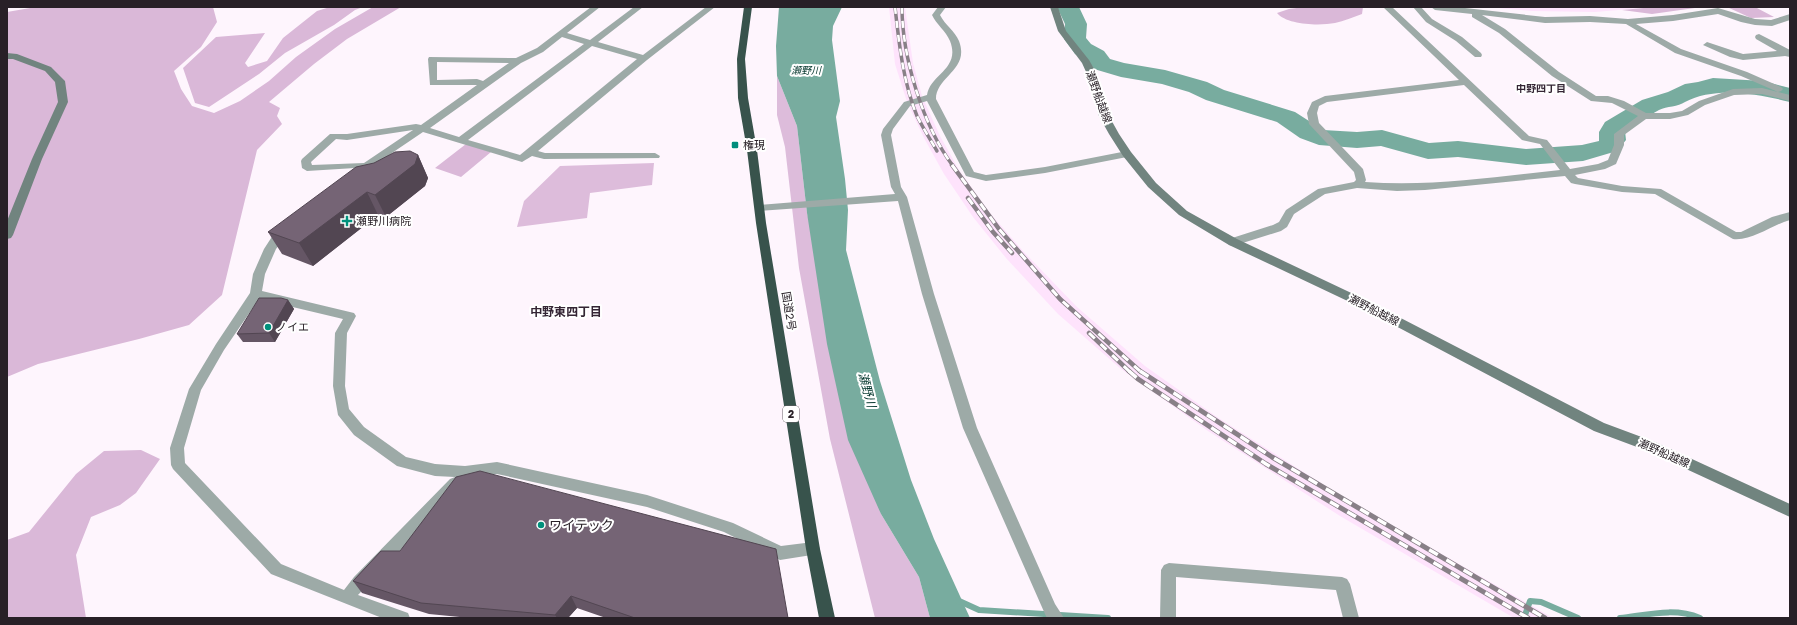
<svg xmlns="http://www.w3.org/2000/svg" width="1797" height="625" viewBox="0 0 1797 625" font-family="'Golos Text','Noto Sans JP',sans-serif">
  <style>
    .built { fill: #fee3fc }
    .green { fill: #ddbcdb }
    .forest { fill: #dab8d8 }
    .water { fill: #78ac9f }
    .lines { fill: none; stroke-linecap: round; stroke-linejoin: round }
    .stream { stroke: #78ac9f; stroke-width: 6 }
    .river { fill: #78ac9f; fill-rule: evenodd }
    .street { fill: #9daaa7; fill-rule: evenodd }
    .secondary { fill: #71847f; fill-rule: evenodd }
    .highway { fill: #38534c; fill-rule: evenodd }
    .rail-far2-casing { stroke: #888087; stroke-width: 3.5 }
    .rail-far1-casing { stroke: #888087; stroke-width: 4.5 }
    .rail-casing { stroke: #888087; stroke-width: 5 }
    .rail-far2 { stroke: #fff; stroke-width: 2.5; stroke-dasharray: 7; stroke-linecap: butt }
    .rail-far1 { stroke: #fff; stroke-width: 3; stroke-dasharray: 8; stroke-linecap: butt }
    .rail { stroke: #fff; stroke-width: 3.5; stroke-dasharray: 10; stroke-linecap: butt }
    .wall { fill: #655665 }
    .shaded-wall { fill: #524652 }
    .building { fill: #756475; stroke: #524652 }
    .poi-dot { fill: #00907c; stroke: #fff; stroke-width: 1.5 }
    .labels { text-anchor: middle; stroke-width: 4; stroke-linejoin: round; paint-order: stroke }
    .far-water-label { font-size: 10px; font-style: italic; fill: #093a31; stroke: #fff }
    .far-neighbourhood-label { font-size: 10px; font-weight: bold; fill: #342534; stroke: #fff }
    .shield { fill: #fff; stroke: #686368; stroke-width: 1 }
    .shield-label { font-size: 10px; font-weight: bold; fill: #282027 }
    .street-label { font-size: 11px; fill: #282027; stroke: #fff }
    .poi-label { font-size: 11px; fill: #282027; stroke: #fff; text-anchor: start }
    .neighbourhood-label { font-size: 12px; font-weight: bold; fill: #342534; stroke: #fff }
    .water-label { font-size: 12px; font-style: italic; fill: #093a31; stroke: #fff }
    .near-poi-label { font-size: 13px; fill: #282027; stroke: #fff; text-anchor: start }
  </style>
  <rect width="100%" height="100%" fill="#fef5fd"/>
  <path class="built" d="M889,7h16l8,56 9,33 18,40 19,34 31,43 33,38 54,56 68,59 72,51 132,84 204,117h-39l-174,-102 -132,-85 -87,-62 -63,-55 -52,-56 -33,-41 -29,-43 -20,-36 -17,-36 -12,-38z
    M1487,7h167l-59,5 -63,-1z"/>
  <path class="green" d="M777,76l20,50 10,87 74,301 38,63 11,41h-55l-45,-179 -31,-171 -14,-121 -8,-32z
    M654,163l-2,22 -62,8 -3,25 -70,9 7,-26 36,-35z"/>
  <path class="forest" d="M36,7h177l4,15 -16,25 -27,24 7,18 11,17 22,7 26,-12 29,-20 27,-24 39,-28 38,-22h28l-54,32 -33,25 -45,38 11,6 -3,8 5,8 -25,26 -35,145 -33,30 -50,14 -101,25 -31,13v-365z
    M330,7h33l-8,3 -21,15 -49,28 -26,21 -50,33 -14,-4 -12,-35 33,-31 49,-4 -20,30 3,4 19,-6 16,-23 34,-27z
    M1304,7h59l-1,7c-9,3 -18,7 -27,9 -16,3 -48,2 -58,-10l12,-4z
    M1654,7h48l-50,7 -30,-4z
    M1727,7h28l19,10 -23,1z
    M466,144l25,8 -30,25 -26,-9z
    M141,450l19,9 -24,34 -16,12 -29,12 -15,38 10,63h-79v-78l22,-8 47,-58 28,-23z"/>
  <path class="water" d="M779,7h63l-9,19 -1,14 8,61 -4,16 9,62 3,31 -2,40 34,131 31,99 23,59 36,79h-40l-11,-41 -38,-63 -33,-74 -21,-96 -20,-131 -10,-87 -20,-50 -1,-30z"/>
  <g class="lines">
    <path class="stream" d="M957,600l22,10 129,8
      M1524,618l6,-17 11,1 37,16
      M1620,618c27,-3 54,-11 80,0"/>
    <path class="river" d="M1057,7h22l8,17 -1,14 5,6 13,7 6,8 14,4 41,7 42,12 17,8 71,22 28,18 34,2 25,-2 47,13 29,-2 68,8 56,-4 17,-4v-9l6,-10 37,-22 26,-8 17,-8 13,-2 15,-4 50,3 27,7v14c-32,-8 -75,-16 -105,0 -7,5 -18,4 -26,8 -12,6 -22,16 -34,21l1,9 -9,11 -34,10 -57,4 -68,-8 -30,2 -47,-13 -24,2 -38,-3 -19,-7 -23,-16 -71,-22 -17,-8 -27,-8 -41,-7 -27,-8 -6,-8 -13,-7 -11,-15 1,-15z"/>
    <path class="street" d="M591,7h9l-33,26 23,7 44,-33h9l-45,35 45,13 63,-48h9l-68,53 -109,91 7,2h110l5,3 -1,2 -115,1 -12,-3 -10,6 -99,-30 -65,44h-8l-1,-2 6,-6 -48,3 -5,-3 -1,-7 1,-2 28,-25h17l69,-10 5,1 56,-40h-47l-2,-26 1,-2 87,1 21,-10zM562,37l22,7 -125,93 -29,-9 91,-65 22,-11zM592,46l45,13 -117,96 -52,-15zM437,62l72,1 -26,18 -6,-2 -40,1zM413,130l-49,33 -52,2 -1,-3 25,-23 11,1z
      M938,7h8l-6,8c5,10 15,16 19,26 11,29 -23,35 -23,58l38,73 12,3 59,-8 82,-16 5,3 -5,3 -82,16 -59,8 -20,-5 -39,-75 -17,5 -17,23 -2,6 10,52 6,10 27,97 43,134 78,176 9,14h-17l-2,-4 -82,-186 -41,-134 -24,-93 -138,10 -5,-3 5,-3 135,-11 -4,-7 -10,-52 2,-6 21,-27 23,-7c3,-21 34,-26 23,-54 -4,-10 -14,-17 -18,-26z
      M1383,7h9l137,129 18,4 23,29 28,-5 10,-4 6,-15v-11l24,-18 -26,-13 -21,-2 -39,-25 -53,-43 -27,-16v-3l-37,-4 -4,-3h25l89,10 45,-1 38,3 45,-4 45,-7 37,11 16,1 19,-6v6l-18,6 -17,-1 -14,-3 -23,-8 -45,7 -37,3 45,25 66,23 34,15 2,2 -2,2 -3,1 -37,-16 -66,-23 -49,-29 -36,-2 -45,1 -63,-8 23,14 54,43 37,24h12l16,5 22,12h24l12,-2 17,-10 34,-12 29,-1 28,7v6l-28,-7 -28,1 -29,10 -17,10 -18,4h-24l-22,16v10l-8,19 -11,5 -30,6 3,3 44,8 39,3 75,43h5l31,-15 18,-5v8c-19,5 -37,21 -57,19l-78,-45 -33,-2 -47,-8 -4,-1 -6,-7 -140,14 -28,1 -40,-3 -32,6 -31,20 -7,13 -6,4 -48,15 -4,-1 -2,-3 2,-3 44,-14 6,-3 7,-12 32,-21 36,-7 2,-2 -2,-8 -45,-48 -2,-11 5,-11 13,-6 134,-16zM1464,85l58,55 18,4 20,26c-65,7 -130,17 -195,12l1,-2 -3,-11 -44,-46 -2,-10 2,-7 8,-4z
      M1413,7h8l11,12 30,18 19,16 1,2 -1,2h-6l-19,-16 -30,-19z
      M1759,34l31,16v7l-5,-1 -42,4 -13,-3 -27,-12 4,-3 36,12 34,-3 -21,-12 -1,-2 1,-2z
      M284,226l4,1 2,3 -14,19 -11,25 -3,17 92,22 2,3 -9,17 -2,53 4,23 15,18 42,30 29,7 30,2 32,-4 150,33 86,28 48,23 32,-4 5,2 2,5 -2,5 -38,6 -56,-28 -77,-25 -150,-33 -32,4 -10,-1 5,2 2,4 -2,4 -102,108 50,18 2,5h-28l-111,-44 -98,-105 -2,-4 -1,-17 19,-59 27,-45 34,-51 3,-19 11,-25 11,-17 5,-5zM259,299l84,20 -8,14 -2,53 5,29 16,20 43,31 38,10 20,1 -5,2 -96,98 -10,13 -63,-26 -96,-101 -1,-15 17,-58 23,-40z
      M1169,563l173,14 5,2 3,5 9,34h-16l-7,-28 -160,-13v41h-16l1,-48 3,-5z"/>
    <path class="secondary" d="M1050,7h8l8,24 23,29 8,14 12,42 10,18 12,18 25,31 31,28 50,28 127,60 240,124 51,19 135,62v13l-145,-67 -51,-19 -238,-126 -127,-60 -50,-30 -31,-28 -25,-31 -14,-22 -10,-18 -12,-42 -5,-11 -24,-32z
      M7,53l10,1 34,13 14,14 3,21 -26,57 -29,76 -2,3 -4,1v-18l25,-62 26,-57 -3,-20 -10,-11 -32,-12h-6z"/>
    <path class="highway" d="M744,7h8l-7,52 3,39 9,52 9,73 54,326 15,69h-16l-13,-69 -50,-326 -9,-73 -9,-52 -1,-39z"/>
    <defs>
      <path id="rail-far2" d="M895,7c4,36 8,75 22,109 6,12 13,23 20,35
        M902,7c0,50 21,119 51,159"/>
      <path id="rail-far1" d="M952,165l47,64 61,70 81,73
        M968,198l25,34 19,21
        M1089,333l41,39"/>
      <path id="rail" d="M1129,371l9,8 128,85 262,154
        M1140,371l132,86 273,161"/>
    </defs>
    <use href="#rail-far2" class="rail-far2-casing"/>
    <use href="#rail-far1" class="rail-far1-casing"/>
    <use href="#rail" class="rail-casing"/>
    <use href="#rail-far2" class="rail-far2"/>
    <use href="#rail-far1" class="rail-far1"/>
    <use href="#rail" class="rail"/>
  </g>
  <path class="wall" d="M418,155l10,23 -3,8 -39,31 -8,-2 -65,51 -31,-12 -14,-22z
    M288,300l6,9 -19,33h-32l-6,-8z
    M381,551l407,67h-182l-29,-10 -9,10h-98l-41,-4 -67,-21 -9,-12z"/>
  <path class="shaded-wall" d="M418,155l10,23 -3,8 -39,31 -11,-22z
    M367,192l11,23 -65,51 -14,-23z
    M288,300l6,9 -19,33 -6,-9z
    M571,596l6,12 -9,10h-11l-2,-3z"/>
  <path class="building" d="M410,151l8,4 -3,9 -40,31 -8,-3 -68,51 -31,-11 88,-65 18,-4 21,-11z
    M259,298h22l7,2 -19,33 -32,1z
    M480,471l296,78 12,69h-153l-64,-22 -16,19 -134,-12 -68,-22 28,-30h19l56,-74z"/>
  <g class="poi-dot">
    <rect x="731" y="141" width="8" height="8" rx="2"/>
    <path d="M345 215h4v4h4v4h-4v4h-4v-4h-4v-4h4z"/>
    <circle cx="268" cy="327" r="4"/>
    <circle cx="541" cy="525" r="4"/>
  </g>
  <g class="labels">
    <g class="far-water-label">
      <text x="806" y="74">瀬野川</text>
    </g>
    <g class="far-neighbourhood-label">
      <text x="1541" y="92">中野四丁目</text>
    </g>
    <rect class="shield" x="783" y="406" width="16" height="16" rx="3"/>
    <g class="shield-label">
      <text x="791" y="418">2</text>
    </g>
    <g class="street-label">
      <text transform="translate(1099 97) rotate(70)" y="4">瀬野船越線</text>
      <text transform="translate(1374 310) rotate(27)" y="4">瀬野船越線</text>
      <text transform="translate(789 311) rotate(81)" y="4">国道2号</text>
      <text transform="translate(1664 453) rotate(24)" y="4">瀬野船越線</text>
    </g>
    <g class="poi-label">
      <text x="743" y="149">権現</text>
      <text x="356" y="225">瀬野川病院</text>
      <text x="276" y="331">ノイエ</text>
    </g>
    <g class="neighbourhood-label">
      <text x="566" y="316">中野東四丁目</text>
    </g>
    <g class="water-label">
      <text transform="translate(867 390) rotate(75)" y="4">瀬野川</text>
    </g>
    <g class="near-poi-label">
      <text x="549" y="530">ワイテック</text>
    </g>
  </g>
  <rect width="1797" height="625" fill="none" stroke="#282027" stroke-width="16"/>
</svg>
